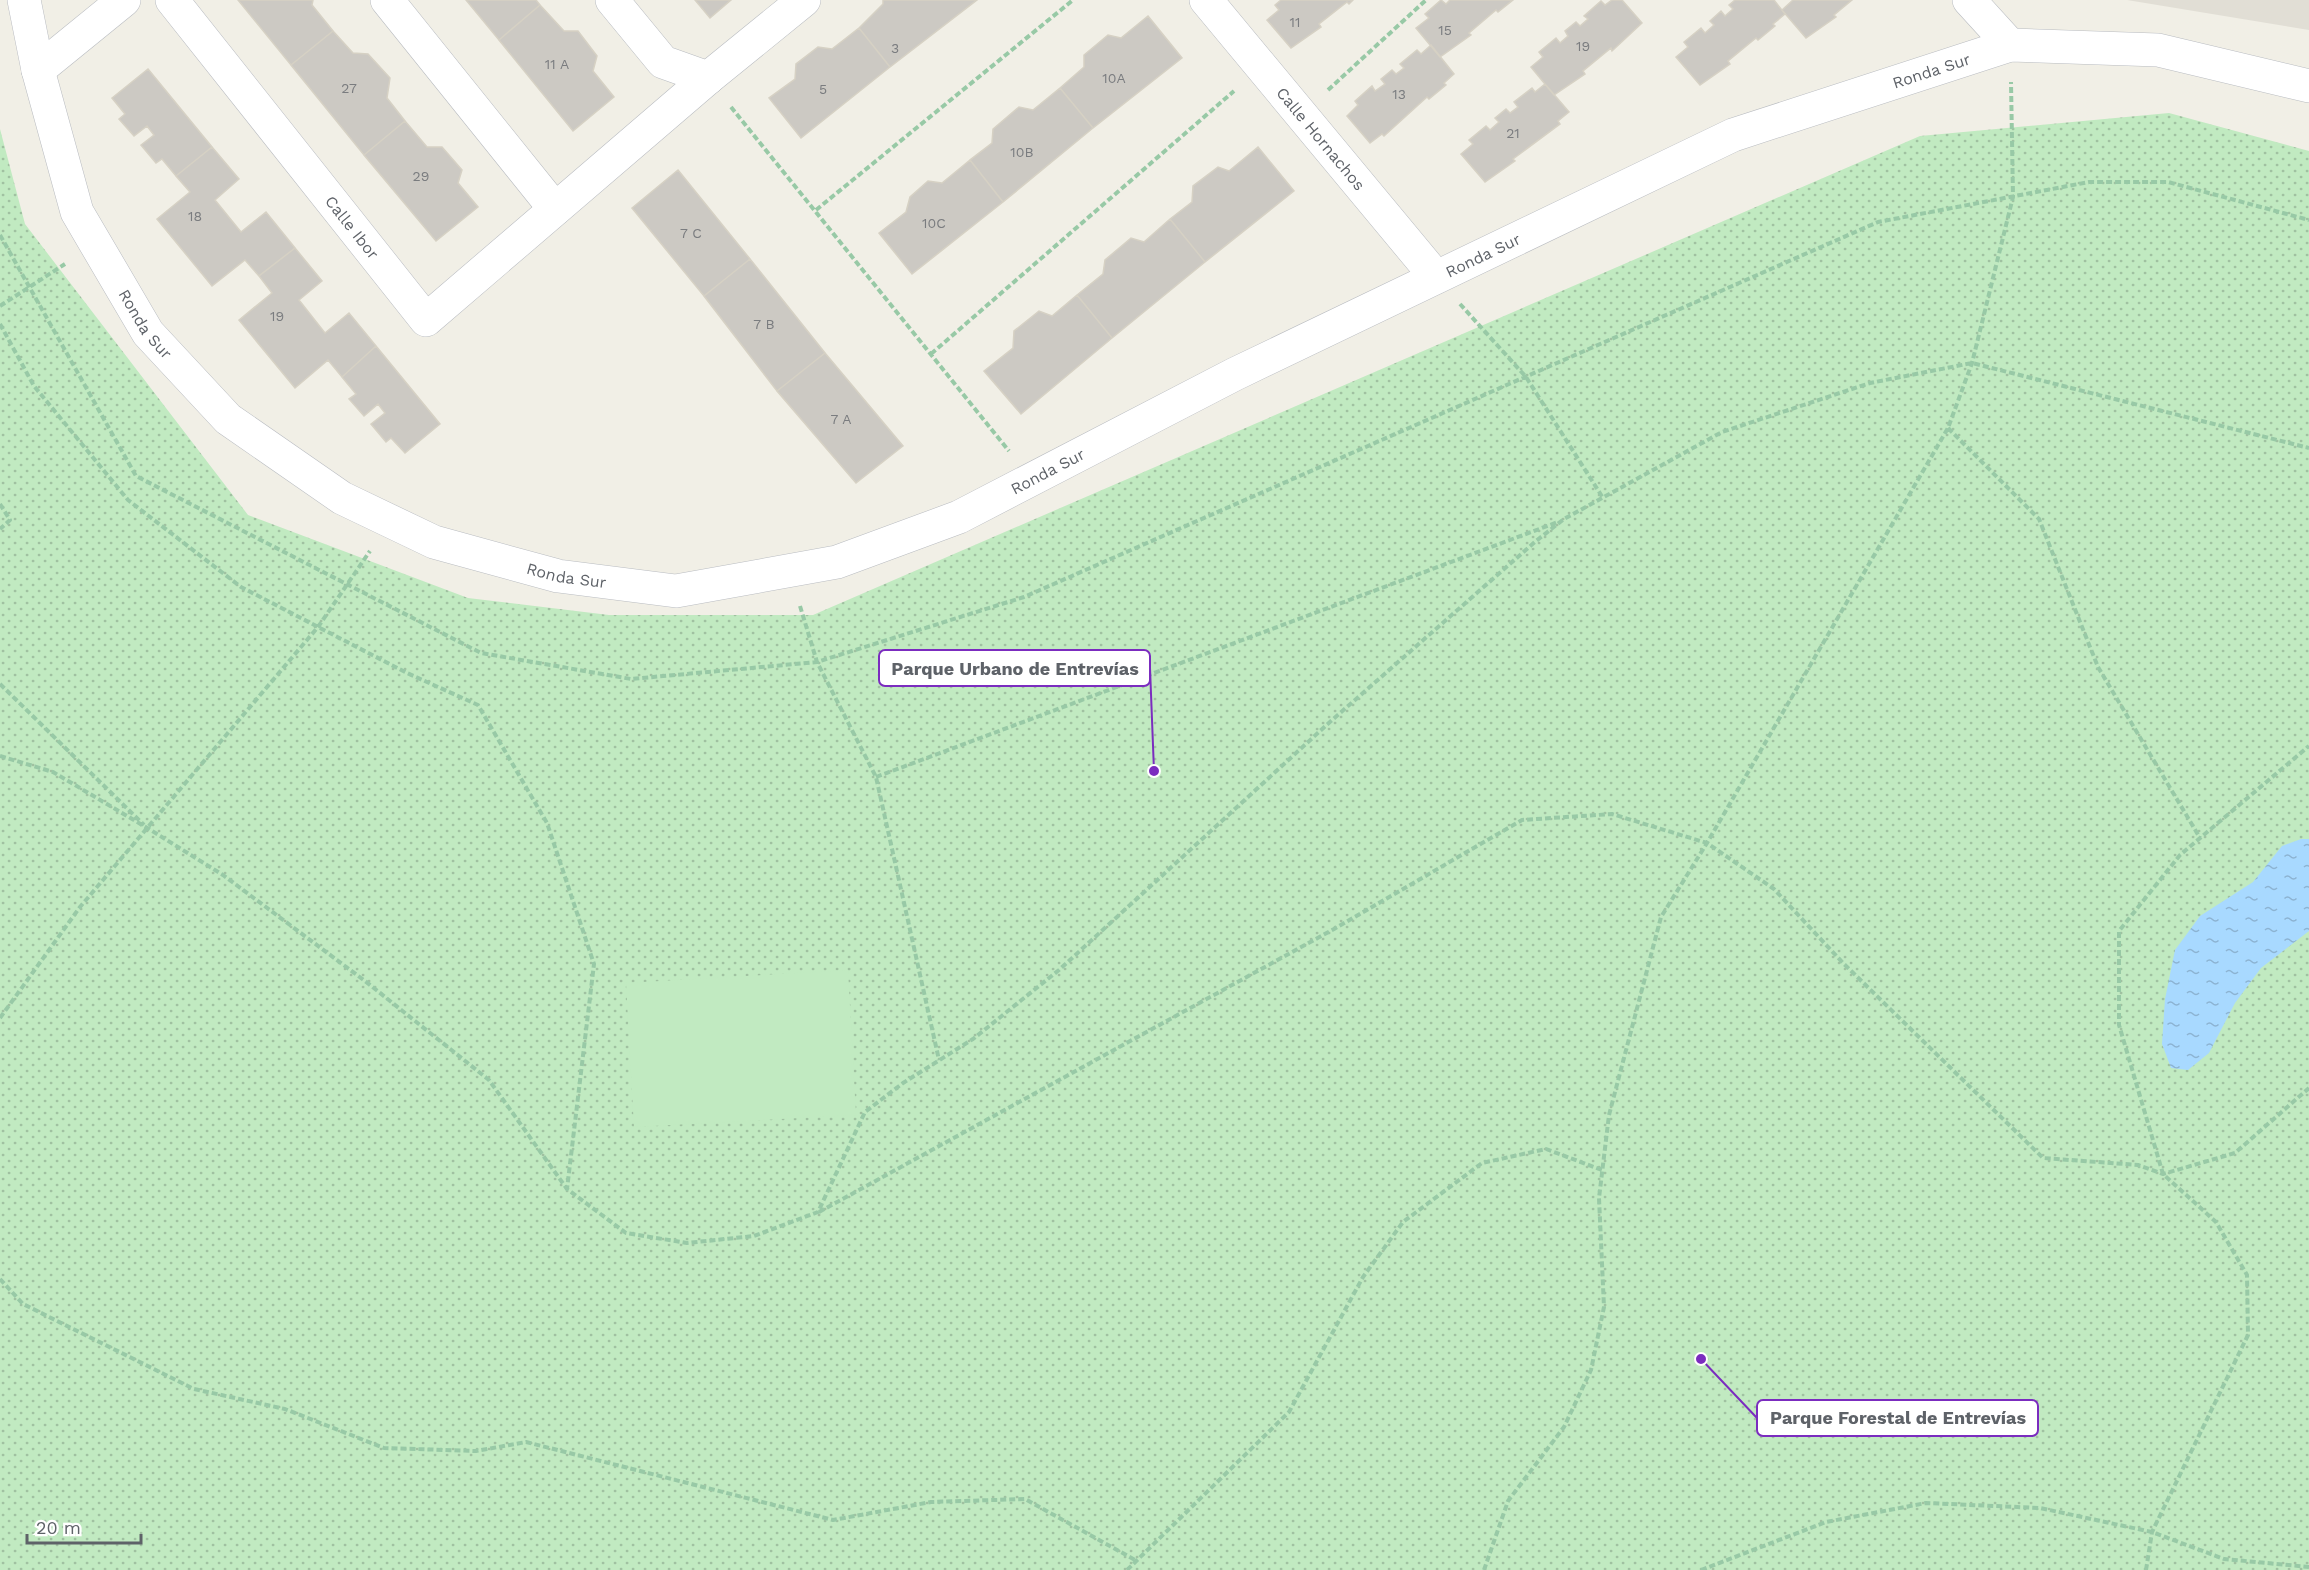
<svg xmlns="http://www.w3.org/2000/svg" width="2309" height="1570" viewBox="0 0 2309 1570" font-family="'Work Sans',sans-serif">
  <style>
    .education { fill: #e1ded5 }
    .grass { fill: url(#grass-dots) }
    .garden { fill: #c1eac1 }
    .water { fill: url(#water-ripples) }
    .building { fill: #ccc9c3; stroke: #d6d1c4; stroke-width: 1.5 }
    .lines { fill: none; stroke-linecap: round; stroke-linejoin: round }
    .minor-casing { stroke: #b9bcc1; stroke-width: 34 }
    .path { stroke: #98c9a6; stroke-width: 4; stroke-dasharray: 6 3; stroke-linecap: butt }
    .minor { stroke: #fff; stroke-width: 33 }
    .labels { text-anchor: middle; stroke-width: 6; stroke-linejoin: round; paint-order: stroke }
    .number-label { font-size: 14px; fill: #7a7c7f }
    .street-label { font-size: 16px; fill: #5e6268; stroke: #fff }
    .leader { fill: none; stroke: #7b2cbf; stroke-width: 2 }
    .callout-dot { fill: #7b2cbf; stroke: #fff; stroke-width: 2 }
    .callout { fill: #fff; stroke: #7b2cbf; stroke-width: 2 }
    .callout-label { font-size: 18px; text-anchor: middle; font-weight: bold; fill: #5e6268 }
  </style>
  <defs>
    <pattern id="grass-dots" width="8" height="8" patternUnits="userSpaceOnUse" patternTransform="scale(1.5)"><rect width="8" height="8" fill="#c1eac1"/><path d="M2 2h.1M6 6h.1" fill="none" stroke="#a0c1a1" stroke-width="1.8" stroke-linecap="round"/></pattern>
    <pattern id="water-ripples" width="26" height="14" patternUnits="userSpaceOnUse" patternTransform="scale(1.5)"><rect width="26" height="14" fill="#a8d9ff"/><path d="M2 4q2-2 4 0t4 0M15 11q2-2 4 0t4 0" fill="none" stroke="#8cb3d2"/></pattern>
  </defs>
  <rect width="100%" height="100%" fill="#f1efe6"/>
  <path class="education" d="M2127,0h182v30z"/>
  <path class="grass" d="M2169,113l140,38v1419h-2309v-1441l25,95 223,291 220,83 141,17h204l1107,-479z"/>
  <path class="garden" d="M848,970l8,145 -222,12 -8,-144z"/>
  <path class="water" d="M2301,839h8v92l-48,37 -26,35 -26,50 -21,17 -17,-2 -9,-24 3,-45 10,-49 25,-34 53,-34 29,-36z"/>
  <path class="building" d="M238,0h75l-1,5 21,26 -42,34z
    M466,0h70l4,5 -41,35z
    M695,0h36l-21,18z
    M883,0h94l-87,67 -31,-39 24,-24z
    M1281,0h72l-4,4 -2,-2 -28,22 2,3 -30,21 -24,-28 12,-10 -4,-5z
    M1441,0l5,4 4,-4h63l-15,12 -2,-2 -27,23 2,2 -31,22 -24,-29 13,-10 -4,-4z
    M1612,0h10l20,23 -30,28 -1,-3 -28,23 2,3 -31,21 -23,-28 12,-10 -4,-5 17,-14 4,5 8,-7 -3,-5 11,-9 4,4 8,-7 -4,-3 17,-15 4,4z
    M1735,0h39l11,14 -12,10 2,2 -17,14 -2,-2 -28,23 2,3 -30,21 -24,-28 12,-10 -4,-5 17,-14 4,5 9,-8 -4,-4 11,-10 4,5 8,-7 -4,-4z
    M1793,0h59l-18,15 2,2 -30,21 -24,-28z
    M540,5l24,26h14l19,25 -4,15 21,26 -41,34 -74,-91z
    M1148,16l34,42 -89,70 -33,-40 24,-21v-12l24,-20 13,3z
    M859,28l31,39 -89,71 -32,-40 26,-19 1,-15 22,-17 14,2z
    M333,31l20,22 15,1 22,24 -3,20 18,23 -41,34 -73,-90z
    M1431,45l23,29 -10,9 2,2 -17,14 -2,-2 -43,39 -2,-2 -12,9 -23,-27 11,-11 -3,-4 17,-15 3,5 10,-7 -4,-5 11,-9 4,4 8,-6 -4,-4 17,-14 4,4z
    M148,69l64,78 -36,29 -14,-17 -6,4 -15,-18 13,-10 -7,-9 -13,10 -15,-17 6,-5 -13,-16z
    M1545,84l24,28 -11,9 2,3 -47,35 2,2 -30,21 -24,-28 12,-10 -4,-4 17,-14 4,4 9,-8 -4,-4 11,-9 4,4 8,-6 -4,-5 18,-14 3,4z
    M1060,88l33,40 -90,74 -33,-42 22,-17 1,-14 26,-22 14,3z
    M405,121l22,26h15l20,23 -4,13 20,24 -42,34 -72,-86z
    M212,147l27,32 -24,21 26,32 25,-20 29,36 -36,28 -14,-16 -33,26 -55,-67 33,-27 -14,-16z
    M1258,147l36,44 -89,71 -35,-43 22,-17 1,-16 25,-19 11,4z
    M970,160l33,42 -91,72 -33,-41 27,-21 4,-15 18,-16 14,2z
    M678,170l72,89 -46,37 -72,-88z
    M1170,219l35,43 -93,76 -35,-43 26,-21 2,-14 26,-22 13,4z
    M295,248l27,33 -23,19 26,33 24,-20 27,33 -34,31 -14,-17 -33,28 -56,-68 33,-27 -13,-17z
    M750,259l75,94 -48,38 -73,-95z
    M1077,295l35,43 -91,76 -37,-43 29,-23 1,-17 25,-20 13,5z
    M376,346l64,78 -35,29 -14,-15 -5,4 -15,-18 14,-11 -7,-9 -14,12 -15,-17 7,-5 -14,-17z
    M825,353l78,93 -47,37 -79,-92z"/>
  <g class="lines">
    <defs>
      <g id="minor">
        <path id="s1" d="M24,0l14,70 39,142 71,121 80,86 114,79 92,44 124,34 118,15 161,-29 122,-45 276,-143 498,-239 277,-90 148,5 151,36"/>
        <path id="s2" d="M172,0l254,320 282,-242"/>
        <path d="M387,0l168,209"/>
        <path d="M612,0l51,62 45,16 96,-78"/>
        <path id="s3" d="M1206,0l230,277"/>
        <path d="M1969,0l41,45"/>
        <path d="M38,70l86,-70"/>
      </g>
    </defs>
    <use href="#minor" class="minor-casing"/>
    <path class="path" d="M1328,90l98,-90
      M731,107l278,344
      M816,210l257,-210
      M0,235l136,241 345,177 150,26 186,-17 207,-65 854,-375 211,-40h79l141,38
      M1460,304l66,73 77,121
      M0,306l65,-42
      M0,324l34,62 94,114 113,87 166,86 71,32 69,118 47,141 -27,225
      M931,354l303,-263
      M1948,428l91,91 59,148 102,171
      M0,504l10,16 -10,9
      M800,606l17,56 59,115 63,283
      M0,684l144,141
      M0,756l53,16 96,57 74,46 142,106 124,99 78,109 59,44 61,10 67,-7 64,-24 47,-100 38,-29 70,-44 86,-69 272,-249 205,-180 28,-22 158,-87 148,-49 102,-20 337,85
      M876,777l682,-255
      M0,1018l80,-111 238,-280 52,-76
      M819,1212l515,-283 188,-109 90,-6 95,29 67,46 69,74 200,195 95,7 25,9 72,-21 74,-65
      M0,1279l23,25 171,85 91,20 99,39 92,3 50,-9 307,78 98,-18 94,-3 112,62
      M1127,1570l162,-158 74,-135 40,-55 79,-59 64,-14 56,21
      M1484,1570l24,-69 56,-74 27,-57 13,-63 -5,-109 10,-83 52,-198 46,-74 241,-415 24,-65 41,-166 -2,-115
      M1701,1570l125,-48 100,-19 114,5 112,24 72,27 85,8
      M2146,1570l6,-38 96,-197 -1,-60 -31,-53 -53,-48 -44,-149v-94l61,-76 129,-109"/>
    <use href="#minor" class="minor"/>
  </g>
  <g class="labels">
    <g class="number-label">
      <text x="1295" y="27">11</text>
      <text x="1445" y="35">15</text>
      <text x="1583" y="51">19</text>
      <text x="895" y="53">3</text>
      <text x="557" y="69">11 A</text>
      <text x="1114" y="83">10A</text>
      <text x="349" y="93">27</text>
      <text x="823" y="94">5</text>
      <text x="1399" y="99">13</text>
      <text x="1513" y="138">21</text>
      <text x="1022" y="157">10B</text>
      <text x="421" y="181">29</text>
      <text x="195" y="221">18</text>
      <text x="934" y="228">10C</text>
      <text x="691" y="238">7 C</text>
      <text x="277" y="321">19</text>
      <text x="764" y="329">7 B</text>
      <text x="841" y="424">7 A</text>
    </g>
    <g class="street-label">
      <text dy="6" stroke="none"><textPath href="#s1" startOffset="2330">Ronda Sur</textPath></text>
      <text dy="6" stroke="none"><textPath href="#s3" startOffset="180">Calle Hornachos</textPath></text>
      <text dy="6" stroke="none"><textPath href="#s2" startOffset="290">Calle Ibor</textPath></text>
      <text dy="6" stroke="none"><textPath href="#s1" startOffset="1844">Ronda Sur</textPath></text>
      <text dy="6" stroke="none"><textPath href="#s1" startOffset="350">Ronda Sur</textPath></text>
      <text dy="6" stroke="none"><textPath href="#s1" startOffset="1358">Ronda Sur</textPath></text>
      <text dy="6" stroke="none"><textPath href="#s1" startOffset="854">Ronda Sur</textPath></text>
    </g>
  </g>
  <path class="leader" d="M1154 771L1150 668M1701 1359L1757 1418"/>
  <g class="callout-dot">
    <circle cx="1154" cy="771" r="6"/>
    <circle cx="1701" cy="1359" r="6"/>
  </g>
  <g class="callout">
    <rect x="879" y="650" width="271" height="36" rx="6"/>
    <rect x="1757" y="1400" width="281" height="36" rx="6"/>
  </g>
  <g class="callout-label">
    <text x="1015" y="675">Parque Urbano de Entrevías</text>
    <text x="1898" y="1424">Parque Forestal de Entrevías</text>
  </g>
  <path d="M27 1534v9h114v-9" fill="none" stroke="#5e6268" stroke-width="3"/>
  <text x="36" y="1534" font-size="18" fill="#5e6268" stroke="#ffffff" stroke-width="4.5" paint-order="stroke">20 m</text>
</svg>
